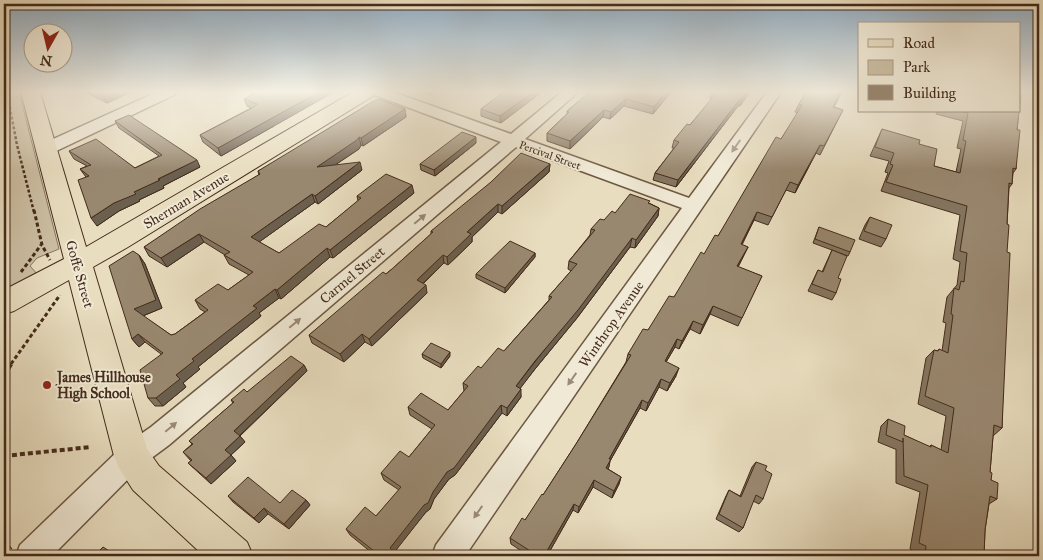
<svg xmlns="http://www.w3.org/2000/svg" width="1043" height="560" viewBox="0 0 1043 560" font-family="'IM FELL Great Primer',serif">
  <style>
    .green { fill: #ccbfa3; stroke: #88755f }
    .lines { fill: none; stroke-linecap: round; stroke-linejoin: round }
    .minor-casing { stroke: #6d5844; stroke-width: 3 }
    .major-casing { stroke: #442b1b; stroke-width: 2 }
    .path-far2 { stroke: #442b1b; stroke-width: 2.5; stroke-dasharray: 3 2; stroke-linecap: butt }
    .path-far1 { stroke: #442b1b; stroke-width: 3; stroke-dasharray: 4 2.5; stroke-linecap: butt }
    .path { stroke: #442b1b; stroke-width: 4; stroke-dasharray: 5 3; stroke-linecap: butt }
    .minor { fill: #f0e9d5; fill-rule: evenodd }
    .major { fill: #e8ddbf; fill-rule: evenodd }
    .wall { fill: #847560; stroke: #442b1b }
    .shaded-wall { fill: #6b5f4e; stroke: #442b1b }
    .building { fill: #998870; stroke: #442b1b }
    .oneway { fill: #9a8a78 }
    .poi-dot { fill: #8f2418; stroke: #f0e9d5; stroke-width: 2 }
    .labels { text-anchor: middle; stroke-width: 4; stroke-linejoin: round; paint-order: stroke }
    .far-street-label { font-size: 11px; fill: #442b1b; stroke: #f0e9d5 }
    .street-label { font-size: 14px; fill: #442b1b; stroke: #f0e9d5 }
    .poi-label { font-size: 14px; font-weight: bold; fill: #442b1b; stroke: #f0e9d5; text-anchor: start }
  </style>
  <rect width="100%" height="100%" fill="#e8ddbf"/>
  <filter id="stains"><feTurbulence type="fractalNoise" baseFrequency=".004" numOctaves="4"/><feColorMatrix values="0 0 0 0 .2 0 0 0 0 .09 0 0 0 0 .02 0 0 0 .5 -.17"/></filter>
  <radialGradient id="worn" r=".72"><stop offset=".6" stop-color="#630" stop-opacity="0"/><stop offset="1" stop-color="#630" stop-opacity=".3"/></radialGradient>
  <path class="green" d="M4,92h15l40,157 -22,9 -7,8 8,9 -34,17z"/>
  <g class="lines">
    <defs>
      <path id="minor" d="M157,92h19l-2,3 -122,58h-12l-2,-4 2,-4z
        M373,92h20l118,42 51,-42h16l-53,47 164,59 78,-106h14l-316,464h-33l4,-11 246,-337 -166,-61 -347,298 -27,20 -90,91h-36l4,-11 102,-98 29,-20 350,-285 -126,-47z"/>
      <path id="major" d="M21,92h19l46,155 267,-155h23l-3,4 -245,151 -35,20 54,182 12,17 88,76 6,14h-49l-71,-66 -14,-22 -5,-12 -45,-176 -55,31 -10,3v-24l60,-31z"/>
    </defs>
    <use href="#minor" class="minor-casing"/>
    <use href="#major" class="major-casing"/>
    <path class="path-far2" d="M7,92l10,53 17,67"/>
    <path class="path-far1" d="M34,210l8,35 8,15
      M21,272l20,-27
      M11,364l49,-69"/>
    <path class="path" d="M4,375l8,-12
      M4,456l87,-9
      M4,553l7,-6"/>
    <use href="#minor" class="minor"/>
    <use href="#major" class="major"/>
  </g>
  <path class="wall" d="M85,92h46l-24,11z
    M257,92l17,34 -53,30 -18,-14 -3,-7 51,-27 -4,-2 -3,-7z
    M423,92h11l-4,3z
    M504,92l-3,31 -20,-7v-7z
    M590,92h81l-18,22 -29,-8 -14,13 -7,-2 -33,32 -23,-8v-8l20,-19v-3z
    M712,92h38l-10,14h-2l-62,81 -23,-7 2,-7 19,-25h-2l2,-8 16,-15 22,-26 -2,-1z
    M806,92h36l-8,15 9,3 -23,45 -4,-2 -21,40 -9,-3 -18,35 -14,-5 -12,25 6,2 -10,20 24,9 -24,50 -28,-12 -10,20 -10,-5 -11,20 -4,-2 -9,15 10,14 -9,15 -8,-4 -13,24 -6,-3 -30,53 -2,8 13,8 -2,7 -7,14 -19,-11 -15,26 -5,-3 -26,46h-18l-18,-12 -1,-6 15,-18 18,-25 33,-51 50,-82 2,-8 20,-24 26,-33 44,-61 80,-123 -3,-1 4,-8z
    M405,109l1,8 -43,29 -2,-1 -2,4 -24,16 27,5 -44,34 -3,-2 -56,40 20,11 47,-26 32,-26 -1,-5 57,-3 -81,65 -3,-1 -49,42 -2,-1 -20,15 2,3 -63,51 2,2 -17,14 3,4 -23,19h-8l-7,-8 13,-44 -16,-12 -6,5 -7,-8 7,-84 6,9 17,44 -19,8 28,19 4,-1 30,-22 -5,-3 -5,-9 33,-10 21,-15 -20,-11 -5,-9h1l-21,-13 -37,25 -18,-11 -5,-9 115,-72 -1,-4z
    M937,111h82l-2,19 -1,39 -3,4 -1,11 -3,4 -2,36 -5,204 -9,8 -3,36 1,8 6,19 -8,5 -4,26 -1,26h-67v-4l-7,-3 10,-57 -24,-9v-34h-1l-17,-7 3,-16 7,-7 16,16 25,12 2,-2 10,5 5,-34 -28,-12 8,-46 8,-8 3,1 2,-2 3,2 4,-28 -3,-1 4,-25 10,-12 3,-23 -7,-3 7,-44 -79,-24 7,-18 -3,-1 4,-11 -19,-5 12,-27 37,15 15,22 22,6 5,-23 -4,-1 6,-27 -27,-7z
    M115,121l85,46 -37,19 1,2 -25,12 1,1 -21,10 -22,15 -11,-49 -6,-8 7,-3 -13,-7 -5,-8 66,17 24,-12 -40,-28z
    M476,143l-41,33 -14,-6 -1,-6z
    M550,164l-1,8 -47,42 -4,-2 -26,25v5l-24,23 -4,-2 -21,21 4,9 -55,53 -7,-4 -21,20 -32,-19 -3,-8 83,-66 39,-35v-3z
    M649,203l10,5 -1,8 -23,32 -5,-1 -53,71 -42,51 -15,19 1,9 -14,19 -5,-3 -47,62 -6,4 -15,20 -4,10 -4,3 -32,40 4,4h-27l-1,-1 2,-2 -22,-18 -4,-6 30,-13 23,-26 -15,-10 -3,-7 28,-16 23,-28 -22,-14 -2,-8 40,3 16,-19 -1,-8 18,-15 23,-17 45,-51v-4l22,-25 -3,-2 1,-8 21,-26 1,-6 24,-16z
    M870,217l16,22 -5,8 -22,-8 6,-14z
    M819,227l31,25 -2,4 -35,-13z
    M832,250l6,28 -2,15 -4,7 -24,-9 10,-21 4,2z
    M535,253v4l-30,36 -29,-15v-4z
    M422,354l28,2 -9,12 -18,-10z
    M304,365l3,6 -67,65 5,6 -14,13 5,6 -25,23 -23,-21 3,-2 -8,-9 9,-8 -3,-3 44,-38 -2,-3 16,-8z
    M756,462l9,8 -2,29 -4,5 -6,-3 -10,27 -4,4 -23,-13 10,-23 3,-6 11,6 12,-29z
    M228,496l52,7 26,-3 4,5 -21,24 -21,-15 -9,9 -26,-21z"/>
  <path class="shaded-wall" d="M100,92h31l-24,11z
    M319,92h15l-113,64 -3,-8z
    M533,92h9l-41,31 -1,-7z
    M666,92h5l-18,22 1,-7z
    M747,92h3l-10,14 2,-7z
    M626,99l-2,7 -14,13 1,-7z
    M740,99l-2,7 -62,81 2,-7z
    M405,109l1,8 -43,29 -2,-8z
    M604,110l-1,7 -33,32v-8z
    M359,137l2,8 -2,4 -39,26 -3,-8z
    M476,137v6l-41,33 -1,-6z
    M820,145l-4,8 -21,40 3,-8z
    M197,160l3,7 -37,19 1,2 -25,12 1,1 -21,10 -22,15 -6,-8 23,-15 44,-24z
    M360,162l2,8 -44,34 -3,-8z
    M550,164l-1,8 -47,42v-8z
    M412,185l2,8 -81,65 -3,-8z
    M312,194l3,8 -60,43 -4,-8z
    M498,204v8l-26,25v5l-24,23 -1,-8 20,-25z
    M659,208l-1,8 -23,32 1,-8z
    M757,212l-3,8 -17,33 4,-9z
    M199,234l5,8 -37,25 -6,-9z
    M632,238l-2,9 -53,71 -42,51 -19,25v-8z
    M748,247l-14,28 3,-9z
    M327,248l3,9 -49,42 -4,-9z
    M535,253v4l-30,36v-5z
    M139,255l6,9 17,44 -22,9 -6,-8z
    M443,255l1,8 -26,25 -1,-8z
    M426,285l1,8 -55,53 -3,-7z
    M275,289l4,9 -20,15 2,3 -63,51 2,2 -17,14 3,4 -23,19 -7,-8 20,-23 16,-16 61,-53z
    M713,306l-3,8 -10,20 3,-9z
    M693,321l-3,8 -11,20 3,-8z
    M138,334l7,8 -6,5 -7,-8z
    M362,334l3,8 -21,20 -4,-8z
    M677,339l-2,8 -13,22 3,-8z
    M450,352v4l-9,12v-4z
    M304,365l3,6 -69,66 -4,-6z
    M679,368l-3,8 -9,15 3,-8z
    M661,379l-2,8 -13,24 2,-8z
    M521,389v8l-14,19v-8z
    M642,400l-2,8 -30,53 -1,6 -5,8 5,-16z
    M501,405l1,8 -47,62 -6,4 -15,20 -4,10 -4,3 -33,42 -3,-6 57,-76z
    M240,436l5,6 -14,13 5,6 -25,23 -5,-6 19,-28z
    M621,477l-2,7 -7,14 2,-7z
    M594,480l-1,7 -15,26 1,-6z
    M306,500l4,5 -21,24 -5,-5z
    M574,504l-1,6 -26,46h-3z
    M264,508l4,6 -9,9 -5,-5z"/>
  <path class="building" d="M257,92h62l-101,56 -18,-13 54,-28 3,-3 -13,-5z
    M504,92h29l-33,24 -19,-7z
    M590,92h76l-12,15 -28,-8 -15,13 -7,-2 -34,31 -23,-8 22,-21 -2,-1z
    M714,92h33l-5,7h-2l-62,81 -23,-7 24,-31 -5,-2 13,-16 3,1 26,-32z
    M806,92h35l-8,15 10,3 -19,36 -4,-1 -22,40 -8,-3 -18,35 -15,-5 -16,32 7,3 -11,19 25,10 -20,42 -29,-12 -10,19 -10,-4 -11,20 -5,-2 -12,22 14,7 -9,15 -9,-4 -13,24 -6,-3 -33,59h2l-5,9 15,9 -7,14 -20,-11 -15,27 -5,-3 -30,52h-6l-28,-18 12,-20 3,2 17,-26 1,1 33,-51 55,-89 -3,-1 15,-25 5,1 21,-34 5,1 27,-45 3,2 11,-19 3,1 58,-99 5,2 21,-34 -3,-1z
    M1019,92h4l-4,16z
    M379,99l26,10 -44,29 -2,-1 -2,3 -40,27 43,-5 -45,34 -3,-2 -61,43 28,16 40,-29 7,3 35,-29 -4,-2 29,-22 26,11 -82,65 -3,-2 -50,42 -2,-1 -22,17 4,2 -65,51 2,2 -18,14 4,4 -24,19h-8l-8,-28 23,-17 -25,-19 -6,5 -23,-73 24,-15 6,4 17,45 -22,9 37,26 4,-1 33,-24 -13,-10 23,-16 10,6 25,-18 -29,-17 6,-3 -31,-18 -38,24 -17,-11 56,-38 60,-35 -2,-3 114,-69z
    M960,111h59l-2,19h3l-4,39 -3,-1 -1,16 -3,-1 -2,41 2,1 -2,27 3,1 -8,175 -8,-3 -4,47 2,1 -1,7 7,3 -1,16 -7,-3 -5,34 -1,26h-59l1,-10 -7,-3 9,-58 -24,-9 -1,-38v4l-17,-7 2,-16 17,7 -1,9 27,12v-2l17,8 6,-45 -29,-12 9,-46 4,1 1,-2 9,4 5,-38 -2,-1 3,-26 5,2 2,-9 3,1 3,-29 -7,-2 7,-45 -81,-24 7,-17 -3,-1 4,-11 -19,-6 7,-18 38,11 -1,4 18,5 -3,17 26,7 6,-32 -3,-1 5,-27z
    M129,115l68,45 -39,19 2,1 -26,12 2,2 -22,9 -23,15 -13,-38 11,-4 -9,-7 11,-4 -22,-14 27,-12 39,29 27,-13 -47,-34z
    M462,132l14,5 -42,33 -14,-6z
    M521,153l29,11 -48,42 -4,-2 -31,28 4,2 -24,23 -4,-2 -26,25 9,5 -57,54 -7,-5 -22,20 -31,-19 74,-63 3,2 6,-5 41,-37 -2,-1 60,-49z
    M630,194l20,7 -2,2 11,5 -23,32 -4,-2 -54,72 -43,51 -19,25 5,3 -14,19 -6,-3 -47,63 -7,4 -14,20 -5,11 -4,2 -34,43 6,5 -3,3h-22l-1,-1 4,-4 -28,-22 19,-22 11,9 25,-29 -20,-14 19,-22 9,6 26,-32 -27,-18 13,-14 27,17 20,-24 -5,-3 15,-17 3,2 17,-20 6,3 48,-54 -3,-1 28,-32 -8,-3 26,-31 -4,-1 9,-10 4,1 8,-9 3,2z
    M870,217l22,8 -6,14 -22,-8z
    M819,227l36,13 -5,12 -35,-13z
    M510,241l25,12 -30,35 -29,-14z
    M832,250l15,6 -9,22 3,1 -5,14 -24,-9 6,-14 5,2z
    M431,343l19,9 -9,12 -19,-10z
    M291,356l13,9 -70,66 6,5 -15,14 6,5 -25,23 -18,-15 4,-3 -9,-8 10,-8 -4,-3 45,-39 -3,-2 13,-11 3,3z
    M756,462l11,4 -2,4 7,4 -9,25 -7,-4 -13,33 -24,-14 10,-24 12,7z
    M248,477l32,26 12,-13 14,10 -22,24 -20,-16 -10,10 -26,-22z
    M103,547l14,9h-23z"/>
  <defs><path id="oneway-solid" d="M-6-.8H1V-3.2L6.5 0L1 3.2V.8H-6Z" transform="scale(1.25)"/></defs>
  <g class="oneway">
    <use href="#oneway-solid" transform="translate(736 146) rotate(125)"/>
    <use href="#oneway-solid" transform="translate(420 219) rotate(-40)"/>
    <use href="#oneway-solid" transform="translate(295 323) rotate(-40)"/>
    <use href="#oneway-solid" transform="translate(572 379) rotate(125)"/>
    <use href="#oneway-solid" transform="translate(171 427) rotate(-40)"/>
    <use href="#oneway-solid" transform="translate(478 512) rotate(125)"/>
  </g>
  <linearGradient id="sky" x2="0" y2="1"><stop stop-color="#91acc1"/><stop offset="0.54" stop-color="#f5f0e2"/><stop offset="1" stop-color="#f5f0e2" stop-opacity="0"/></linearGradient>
  <rect width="1043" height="170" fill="url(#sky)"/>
  <circle class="poi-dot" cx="47" cy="385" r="5"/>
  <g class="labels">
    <g class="far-street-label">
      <text transform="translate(550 155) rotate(20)" y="4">Percival Street</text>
    </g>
    <g class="street-label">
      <text transform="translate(186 200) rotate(-31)" y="5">Sherman Avenue</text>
      <text transform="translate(80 274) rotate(74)" y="5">Goffe Street</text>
      <text transform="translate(352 275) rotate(-40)" y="5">Carmel Street</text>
      <text transform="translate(611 324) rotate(-55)" y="5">Winthrop Avenue</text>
    </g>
    <g class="poi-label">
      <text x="57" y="382">James Hillhouse<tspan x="57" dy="16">High School</tspan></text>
    </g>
  </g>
  <rect width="1043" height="560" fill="none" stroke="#e8ddbf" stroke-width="20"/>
  <rect x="5" y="5" width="1033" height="550" fill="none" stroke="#442b1b" stroke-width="2.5"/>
  <rect x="10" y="10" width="1023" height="540" fill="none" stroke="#442b1b"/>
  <rect x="858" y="22" width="162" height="90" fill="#f0e9d5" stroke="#ab9d8b"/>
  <rect x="868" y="39" width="25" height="8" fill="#e8ddbf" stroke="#ab9d8b"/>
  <text x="903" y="48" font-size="15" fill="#442b1b">Road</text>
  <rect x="868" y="60" width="25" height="15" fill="#ccbfa3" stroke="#ab9d8b"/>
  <text x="903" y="72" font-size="15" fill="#442b1b">Park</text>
  <rect x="868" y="85" width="25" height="15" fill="#998870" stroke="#ab9d8b"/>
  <text x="903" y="98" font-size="15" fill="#442b1b">Building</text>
  <g transform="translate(48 48) rotate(188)"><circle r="24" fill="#f0e9d5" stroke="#ab9d8b"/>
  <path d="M0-4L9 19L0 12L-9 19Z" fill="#8f2418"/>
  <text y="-8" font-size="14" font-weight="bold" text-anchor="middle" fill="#442b1b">N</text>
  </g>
  <rect width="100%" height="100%" filter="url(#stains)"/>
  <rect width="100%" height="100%" fill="url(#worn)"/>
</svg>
